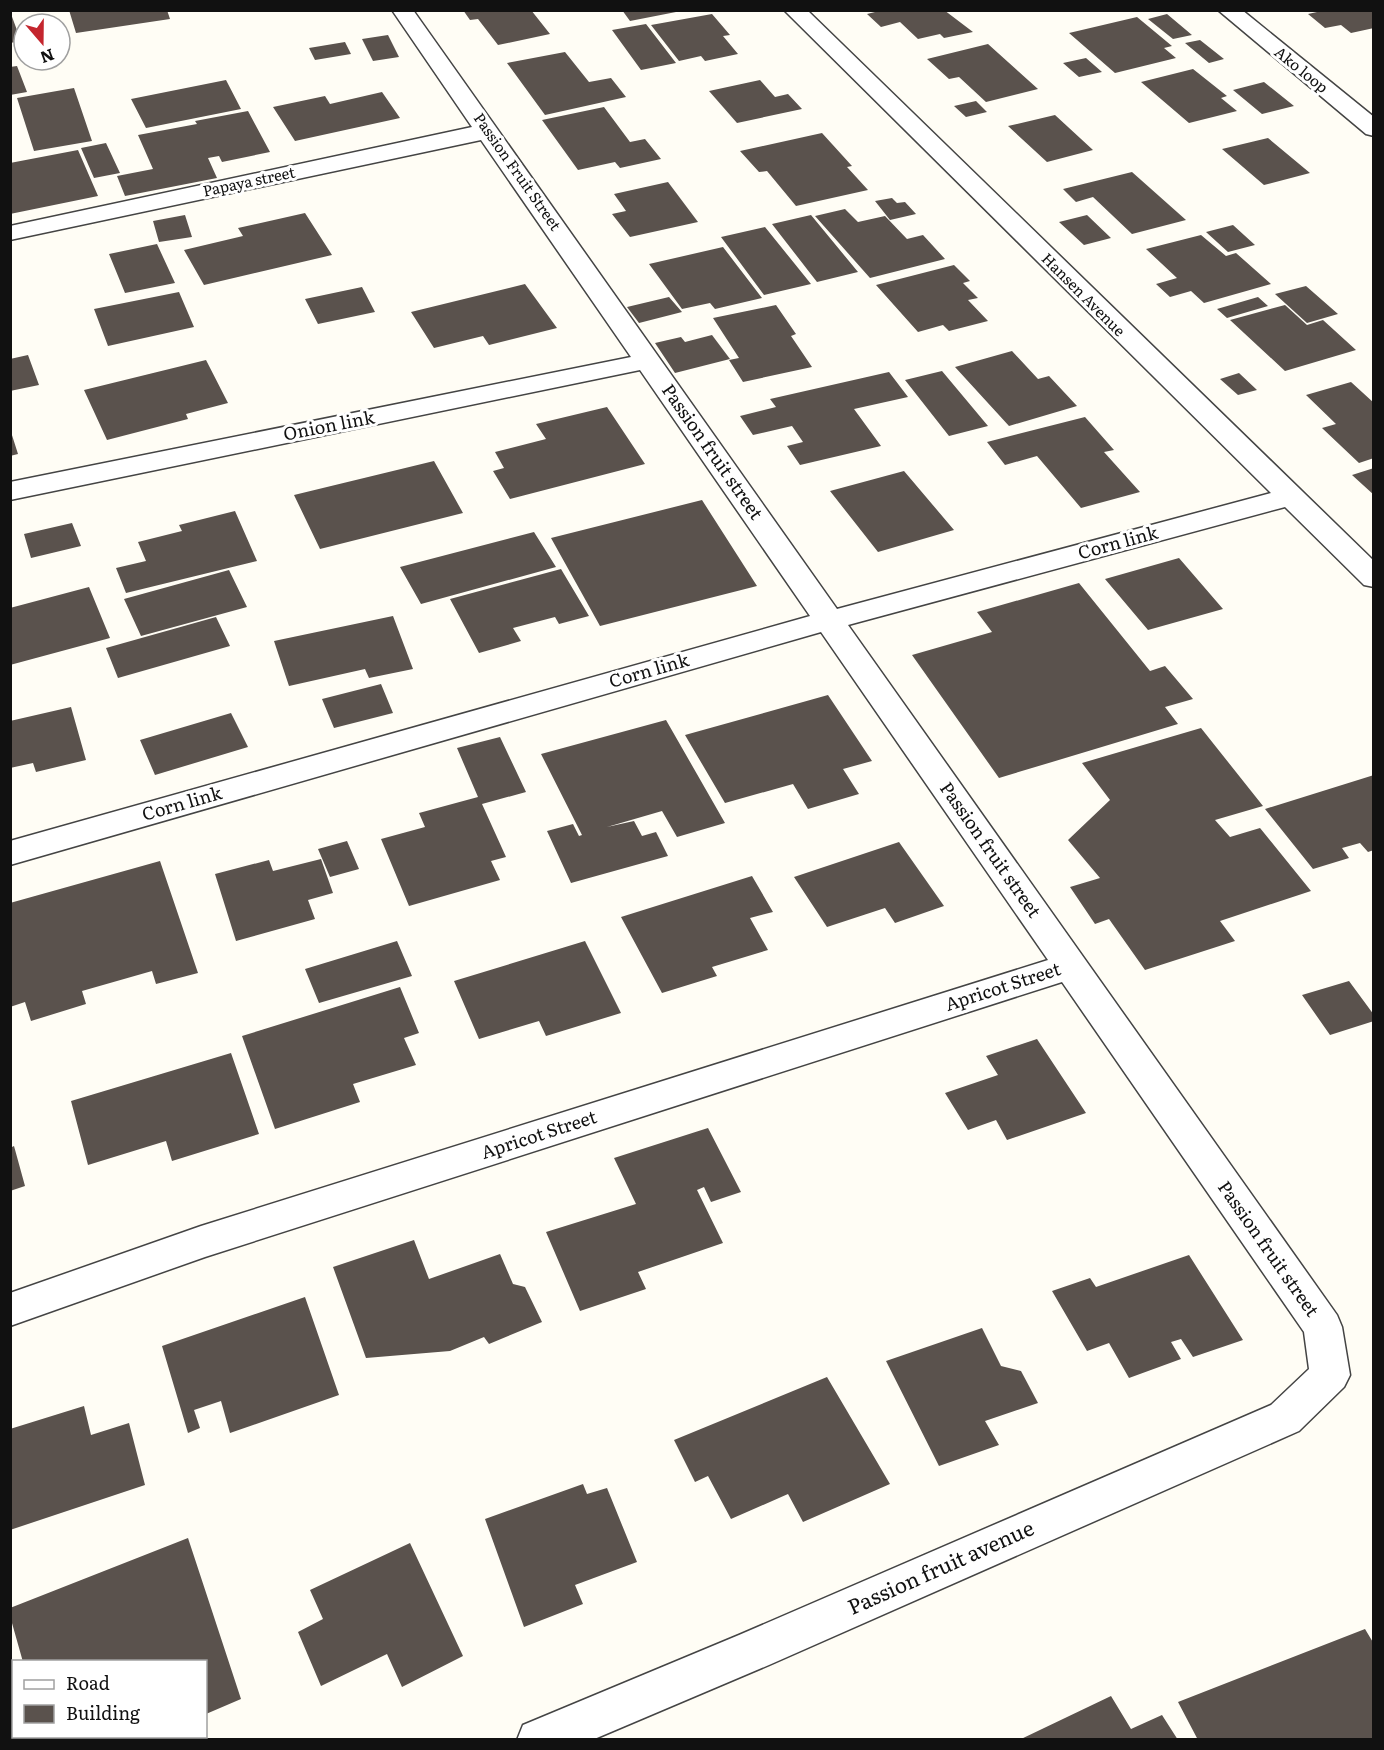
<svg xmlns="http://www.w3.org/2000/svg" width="1384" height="1750" viewBox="0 0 1384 1750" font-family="Literata,serif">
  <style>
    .building { fill: #5a524d }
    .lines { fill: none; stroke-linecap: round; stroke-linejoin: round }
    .minor-casing { stroke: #444; stroke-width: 3 }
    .minor { fill: #fff; fill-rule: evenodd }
    .labels { text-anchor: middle; stroke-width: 6; stroke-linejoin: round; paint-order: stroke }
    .far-street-label { font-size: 15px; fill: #111; stroke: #fff }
    .street-label { font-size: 18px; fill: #111; stroke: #fff }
    .near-street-label { font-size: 21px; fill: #111; stroke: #fff }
  </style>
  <rect width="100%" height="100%" fill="#fffdf5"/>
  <path class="building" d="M69,10h98l3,9 -94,14z
    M463,10h68l19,24 -52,11 -20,-26 -8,1z
    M622,10h54v2l-46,9z
    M883,10h61l29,22 -29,6 -4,-4 -22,5 -18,-17 -19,5 -14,-13z
    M1326,10h48v18l-23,5 -10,-8 -16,3 -17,-14z
    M11,14l10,27 -11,2z
    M712,14l18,21 -7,1 15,18 -33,7 -4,-5 -22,5 -28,-36z
    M1167,14l25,21 -19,4 -25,-20z
    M1137,17l35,29 -8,2 12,10 -61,15 -46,-40z
    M646,24l30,39 -35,7 -29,-40z
    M388,35l11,22 -26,4 -11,-22z
    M1200,40l24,19 -15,4 -24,-20z
    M345,42l6,12 -36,6 -6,-12z
    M988,44l50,45 -52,13 -27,-25 -10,2 -22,-20z
    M565,52l24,30 22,-4 15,19 -81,18 -38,-52z
    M1086,58l16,14 -23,5 -16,-14z
    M17,66l10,26 -17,3v-28z
    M1193,69l34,27 -6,2 16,13 -48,12 -48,-41z
    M226,80l15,29 -95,19 -15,-29z
    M760,80l15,17 13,-3 14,15 -65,14 -28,-32z
    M1264,82l30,24 -32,8 -29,-24z
    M74,88l18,53 -58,10 -17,-53z
    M382,92l18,26 -105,23 -22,-34 52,-11 5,8z
    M976,101l11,11 -21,5 -12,-11z
    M604,107l26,35 15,-3 16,20 -41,9 -5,-6 -37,8 -36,-50z
    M248,111l22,41 -48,10 -3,-6 -11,2 9,20 -92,18 -8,-20 36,-7 -15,-34 59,-11 -2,-3z
    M1055,115l38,35 -46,12 -39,-36z
    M822,133l30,33 -5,1 21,23 -72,16 -29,-35 -8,1 -19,-21z
    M1268,138l42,35 -46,12 -42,-36z
    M106,143l14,30 -26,5 -13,-30z
    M78,150l20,46 -88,18v-51z
    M1132,172l54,48 -54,14 -39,-37 -17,5 -13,-13z
    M668,182l30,40 -68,15 -18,-23 14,-3 -12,-17z
    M892,198l5,5 8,-1 11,12 -26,6 -15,-19z
    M845,209l13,13 27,-6 22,23 16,-4 22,24 -75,19 -55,-62z
    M305,213l27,42 -128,30 -20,-35 59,-14 -5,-8z
    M185,215l7,22 -33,5 -6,-21z
    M811,215l47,57 -41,10 -45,-58z
    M1087,215l24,23 -27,7 -25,-23z
    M1233,225l22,20 -27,7 -22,-20z
    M765,227l46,57 -47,11 -43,-58z
    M1201,235l25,21 10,-3 35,31 -67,19 -13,-12 -21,6 -14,-13 21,-6 -31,-29z
    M157,244l18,39 -50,10 -16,-39z
    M723,247l39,51 -47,11 -5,-6 -28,6 -33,-45z
    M954,265l16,16 -7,2 15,15 -10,2 20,21 -39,10 -6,-6 -25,7 -42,-47z
    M525,284l32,44 -68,17 -6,-9 -49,12 -23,-36z
    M1306,286l32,28 -31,9 -32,-29z
    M362,287l13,25 -57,12 -13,-25z
    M179,292l15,35 -86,19 -14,-37z
    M669,297l13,15 -43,11 -12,-16z
    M1258,297l10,9 -41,12 -10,-9z
    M776,305l20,29 -5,2 21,31 -69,15 -14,-22 10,-2 -26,-40z
    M1285,305l22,20 16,-5 33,30 -71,21 -55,-51z
    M712,335l18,24 -55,14 -20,-30 26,-6 4,5z
    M1012,351l26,28 11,-3 28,30 -68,20 -54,-59z
    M28,355l11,30 -29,6v-32z
    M206,360l22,43 -42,11 2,5 -81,21 -23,-50z
    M942,371l46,55 -39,10 -44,-56z
    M889,372l19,25 -54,12 27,37 -81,19 -13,-19 16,-4 -11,-16 -39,9 -13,-19 36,-9 -6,-8z
    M1239,373l18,17 -19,5 -18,-16z
    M1351,382l23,21v55l-15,5 -37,-35 14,-4 -30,-29z
    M607,407l38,57 -135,35 -17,-28 11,-3 -9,-16 51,-13 -10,-15z
    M1085,417l29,33 -10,2 36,40 -59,16 -44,-52 -32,9 -18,-23z
    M11,432l7,22 -8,2v-23z
    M434,461l29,52 -143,36 -26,-54z
    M1374,468v27l-22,-20z
    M904,471l50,59 -76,22 -48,-61z
    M702,500l55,86 -157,40 -49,-88z
    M235,511l22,50 -131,32 -10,-25 30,-7 -8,-19 44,-11 -3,-6z
    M72,523l9,23 -50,12 -7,-24z
    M534,532l22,35 -135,37 -21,-37z
    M1179,558l44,51 -75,21 -43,-51z
    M561,569l28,47 -30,8 -4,-7 -42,11 8,13 -42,12 -29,-54z
    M229,570l18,37 -106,29 -17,-37z
    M1079,583l71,88 15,-5 28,33 -28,8 13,17 -179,54 -87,-123 80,-23 -15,-20z
    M89,587l21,51 -100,27v-57z
    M393,616l20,53 -44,9 -4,-9 -76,17 -15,-45z
    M216,617l14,29 -112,32 -12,-30z
    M381,684l12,29 -59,15 -12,-29z
    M828,695l44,66 -29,8 16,25 -51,15 -15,-25 -68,19 -40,-68z
    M71,707l15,53 -50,12 -3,-9 -23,5v-47z
    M231,713l17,34 -93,28 -15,-35z
    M666,720l59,103 -48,14 -15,-26 -55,16 27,-6 8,15 14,-4 12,24 -97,27 -24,-52 26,-7 6,12 3,-1 -41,-81z
    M1201,728l62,78 -48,14 15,17 30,-9 51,63 -91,30 15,20 -90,29 -36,-51 -14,5 -25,-37 30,-9 -32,-38 42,-40 -28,-37z
    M500,737l26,55 -44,12 24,53 -15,4 9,19 -91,26 -28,-67 44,-12 -6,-14 59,-16 -21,-49z
    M1374,775v75l-6,2 -8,-9 -18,5 7,10 -36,11 -48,-60z
    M347,841l12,28 -29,8 -12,-28z
    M899,842l45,64 -49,17 -10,-15 -58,19 -33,-50z
    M321,859l12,34 -25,7 7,19 -79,22 -21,-67 54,-14 4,11z
    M160,861l38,112 -42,11 -4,-13 -70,20 4,13 -55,17 -6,-19 -15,5v-104z
    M752,876l21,36 -23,6 18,32 -56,17 5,9 -55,17 -41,-76z
    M397,941l15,35 -93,27 -14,-34z
    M585,941l36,72 -75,23 -7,-15 -60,18 -25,-58z
    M1349,981l25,34v6l-44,14 -28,-40z
    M400,987l19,46 -15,5 12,27 -63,19 7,18 -85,27 -33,-93z
    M1037,1039l49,74 -79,27 -11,-20 -28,10 -23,-37 53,-18 -12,-19z
    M231,1053l28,81 -87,27 -6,-20 -78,24 -17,-64z
    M708,1128l33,64 -30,10 -7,-15 -7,3 26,53 -85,29 8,17 -66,22 -34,-79 90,-28 -22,-46z
    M14,1146l11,40 -15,5v-43z
    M414,1240l15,39 71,-25 13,30 12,3 17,35 -53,22 -5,-7 -34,14 -84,7 -33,-91z
    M1189,1255l54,85 -50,17 -12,-18 -10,3 10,17 -52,19 -20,-35 -22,8 -35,-60 38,-13 6,9z
    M305,1297l34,98 -109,38 -9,-32 -27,9 6,18 -12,5 -26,-87z
    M982,1328l19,38 20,5 17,32 -53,18 14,24 -60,21 -53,-105z
    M827,1377l63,107 -87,38 -15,-28 -57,25 -23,-43 -13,6 -21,-42z
    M84,1406l7,29 38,-12 16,62 -135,45v-101z
    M583,1484l4,10 20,-6 30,74 -62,23 8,19 -59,23 -39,-108z
    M188,1538l53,161 -35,15v-52h-183l-13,-46v-8z
    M410,1543l53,113 -61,31 -15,-33 -66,32 -23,-54 25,-13 -13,-29z
    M1365,1629l9,15v96h-176l-20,-38z
    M1111,1696l20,33 31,-14 16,25h-159z
    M43,1736h108v1l-7,3h-100z"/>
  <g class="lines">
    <defs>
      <path id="minor" d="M392,10h21l424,599 434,-116 -487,-483h23l567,551v26l-10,-2 -79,-78 -437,118 489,690 5,12 8,48 -6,12 -45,44 -530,234 -177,75h-75l6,-15 216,-90 532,-230 38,-36 -5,-37 -242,-350 -857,275 -195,69v-33l191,-67 847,-266 -227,-328 -811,233v-24l800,-225 -170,-246 -630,130v-18l621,-125 -150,-217 -471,100v-14l462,-99z
        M1218,10h24l132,107v19l-8,-2z"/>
    </defs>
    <use href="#minor" class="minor-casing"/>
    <use href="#minor" class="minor"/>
  </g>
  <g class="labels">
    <g class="far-street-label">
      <text transform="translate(1301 70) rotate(39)" y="5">Ako loop</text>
      <text transform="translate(517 172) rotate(55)" y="5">Passion Fruit Street</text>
      <text transform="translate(249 182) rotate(-12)" y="5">Papaya street</text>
      <text transform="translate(1083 295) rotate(45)" y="5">Hansen Avenue</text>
    </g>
    <g class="street-label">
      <text transform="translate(329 426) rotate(-11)" y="6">Onion link</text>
      <text transform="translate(712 452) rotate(55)" y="6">Passion fruit street</text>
      <text transform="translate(1118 543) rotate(-15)" y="6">Corn link</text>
      <text transform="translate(649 671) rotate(-16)" y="6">Corn link</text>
      <text transform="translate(182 804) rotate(-16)" y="6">Corn link</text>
      <text transform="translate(990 850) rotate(55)" y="6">Passion fruit street</text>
      <text transform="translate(1003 987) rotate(-18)" y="6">Apricot Street</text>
      <text transform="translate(539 1135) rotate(-18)" y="6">Apricot Street</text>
      <text transform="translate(1268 1249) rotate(55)" y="6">Passion fruit street</text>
    </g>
    <g class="near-street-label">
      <text transform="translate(941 1568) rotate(-24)" y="7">Passion fruit avenue</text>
    </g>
  </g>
  <rect width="1384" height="1750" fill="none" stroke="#111111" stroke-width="24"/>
  <rect x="12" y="1660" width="195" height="78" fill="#ffffff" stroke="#a0a0a0" stroke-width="1.5"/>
  <rect x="24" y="1680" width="30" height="9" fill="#ffffff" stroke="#a0a0a0" stroke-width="1.5"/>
  <text x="66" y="1690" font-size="18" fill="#111111">Road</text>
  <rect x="24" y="1705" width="30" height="18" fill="#5a524d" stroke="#a0a0a0" stroke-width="1.5"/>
  <text x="66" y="1720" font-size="18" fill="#111111">Building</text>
  <g transform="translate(42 42) rotate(160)"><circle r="28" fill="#ffffff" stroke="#a0a0a0" stroke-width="1.5"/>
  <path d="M0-4.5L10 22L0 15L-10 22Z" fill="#c4262e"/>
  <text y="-9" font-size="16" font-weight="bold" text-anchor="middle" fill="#111111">N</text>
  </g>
</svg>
